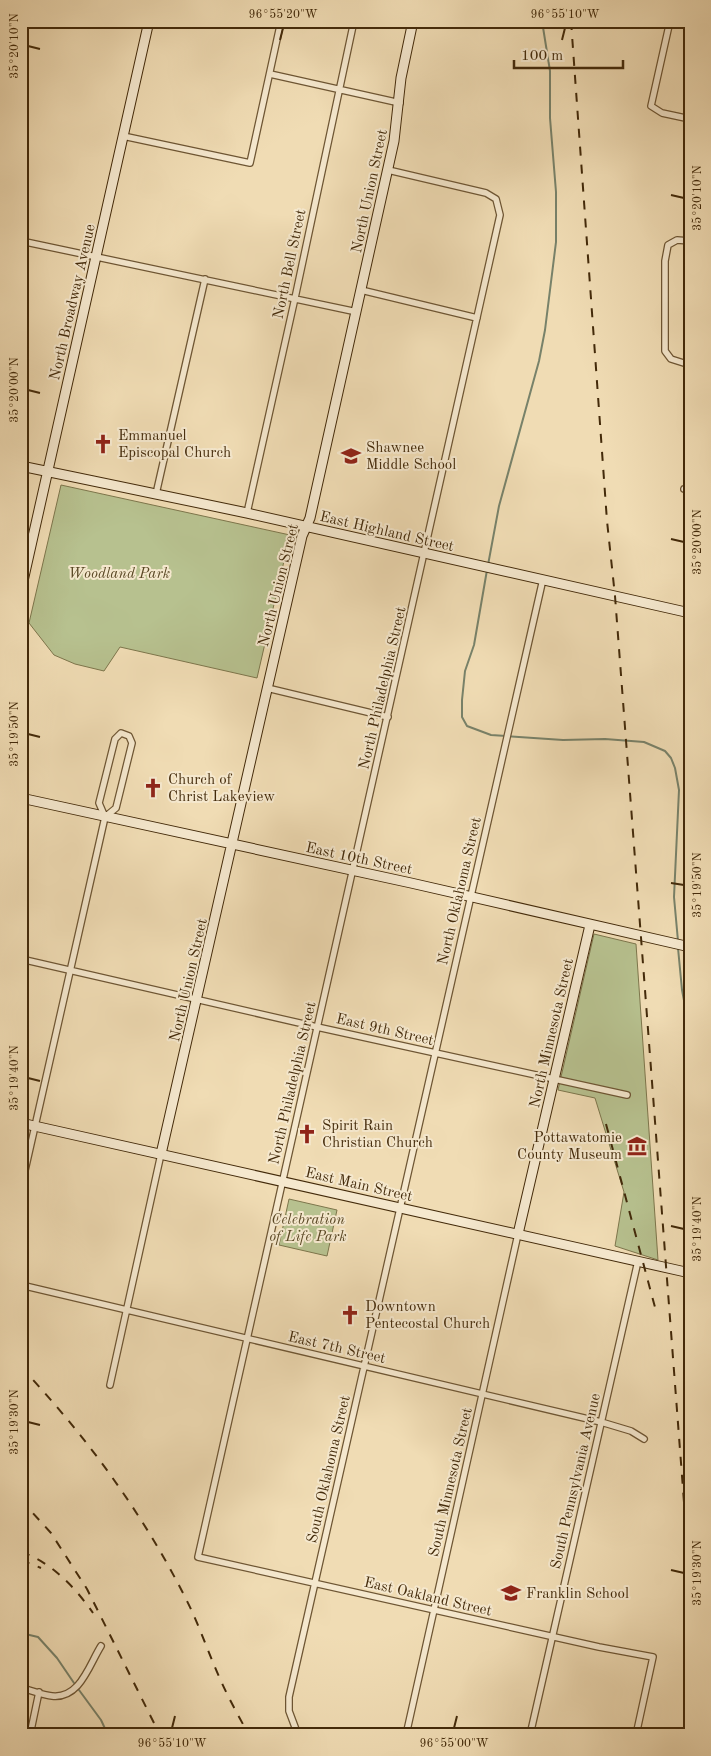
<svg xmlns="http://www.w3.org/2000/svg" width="711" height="1756" viewBox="0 0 711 1756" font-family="'Old Standard TT',serif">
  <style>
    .green { fill: #b7c18f; stroke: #7d764c }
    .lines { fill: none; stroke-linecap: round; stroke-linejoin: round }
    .stream { stroke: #78826a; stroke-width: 2 }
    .street-casing { stroke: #6e5634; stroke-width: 8 }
    .secondary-casing { stroke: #432a0a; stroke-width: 11 }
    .street { stroke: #f5e8ce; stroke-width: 5.5 }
    .secondary { stroke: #f5e8ce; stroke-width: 9 }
    .rail { stroke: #432a0a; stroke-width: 2; stroke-dasharray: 9 9; stroke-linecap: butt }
    .ticks { fill: none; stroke: #432a0a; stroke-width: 2 }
    .labels { text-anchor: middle; stroke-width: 4; stroke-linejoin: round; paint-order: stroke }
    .street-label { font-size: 15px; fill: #432a0a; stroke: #f5e8ce }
    .poi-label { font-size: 15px; fill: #432a0a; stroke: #f5e8ce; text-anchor: start }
    .park-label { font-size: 15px; font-style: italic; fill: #5a4825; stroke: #f5e8ce }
    .neatline { fill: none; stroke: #432a0a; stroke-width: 2 }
    .ticks-label { font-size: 12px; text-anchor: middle; fill: #432a0a }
  </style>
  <rect width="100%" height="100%" fill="#f0dcb4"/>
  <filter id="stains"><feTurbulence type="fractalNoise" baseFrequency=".004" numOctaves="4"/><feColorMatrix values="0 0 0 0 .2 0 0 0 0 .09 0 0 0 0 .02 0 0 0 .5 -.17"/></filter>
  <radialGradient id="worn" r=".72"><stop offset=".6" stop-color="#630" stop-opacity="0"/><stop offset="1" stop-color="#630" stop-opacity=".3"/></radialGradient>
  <path class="green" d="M61,485l229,50 -33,143 -137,-31 -16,24 -29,-7 -21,-9 -25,-32z
    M594,934l42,10 22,316 -43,-14 9,-54 -29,-94 -37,-8z
    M289,1199l48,11 -10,46 -48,-11z"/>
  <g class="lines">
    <path class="stream" d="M488,565l11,-59 40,-145 6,-31 11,-88v-50l-6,-74v-47l-8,-50
      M487,570l-13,75 -9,26 -3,29v17l5,9 24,9 72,5 42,-1 39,3 21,9 6,7 4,10 4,22 -5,107 4,44
      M678,948l4,42 8,42
      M21,1633l17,4 19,21 17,25
      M79,1690l22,30 7,15"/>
    <defs>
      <path id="street" d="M670,21l-19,85 11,7 28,6
        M270,74l130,29
        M123,136l127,27 31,-142
        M388,170l98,23 10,6 4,16 -302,1342 401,90 54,10 -17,78
        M21,241l336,71
        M690,241l-13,-1 -9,5 -3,16v90l6,8 19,6
        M361,290l116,28
        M684,489l6,1
        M156,494l49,-215
        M247,513l48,-215 59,-277
        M267,688l121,29
        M21,959l296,68 310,68
        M21,1188l84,-371 11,-9 16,-65 -3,-7 -8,-3 -6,6 -16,64 6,14
        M21,1285l580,137 30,9 13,8
        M110,1385l51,-231
        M21,1688c10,2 21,7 31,8 28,3 37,-31 49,-50
        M30,1735l9,-43
        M298,1735l-9,-24v-14l254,-1118
        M406,1735l112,-501
        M530,1735l108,-474"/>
      <path id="secondary" d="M21,466l226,47 443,100
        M21,590l128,-569
        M21,798l390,85 279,64
        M21,1123l669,150
        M161,1154l141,-618 8,-18 84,-377 7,-63 12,-57
        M518,1234l72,-309"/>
    </defs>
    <use href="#street" class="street-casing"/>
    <use href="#secondary" class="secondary-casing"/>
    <use href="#street" class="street"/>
    <use href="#secondary" class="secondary"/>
    <path class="rail" d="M571,21l36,500 8,75 75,985
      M606,1124l50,187
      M21,1367c66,70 123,148 166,234 13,26 22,54 34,80 8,18 18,36 28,54
      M21,1500l30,33 36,56 73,146
      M21,1552c30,10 54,35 72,61
      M21,1560l20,8"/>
  </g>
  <path class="ticks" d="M280,40l3,-12M562,40l3,-12M28,46l12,3M671,195l13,3M28,390l12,3M671,539l13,3M28,734l12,3M671,883l13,2M28,1078l12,3M671,1226l13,3M28,1422l12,3M671,1570l13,3M172,1728l3,-12M454,1728l3,-12"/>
  <defs>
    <symbol id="church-bare" viewBox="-9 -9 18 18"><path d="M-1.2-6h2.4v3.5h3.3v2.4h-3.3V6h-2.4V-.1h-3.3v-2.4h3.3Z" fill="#8f2418" stroke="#f5e8ce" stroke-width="2.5" paint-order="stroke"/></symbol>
    <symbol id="school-bare" viewBox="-9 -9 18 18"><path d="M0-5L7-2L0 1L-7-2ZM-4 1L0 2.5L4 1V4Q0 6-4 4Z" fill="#8f2418" stroke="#f5e8ce" stroke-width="2.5" paint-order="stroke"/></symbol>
    <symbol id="museum-bare" viewBox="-9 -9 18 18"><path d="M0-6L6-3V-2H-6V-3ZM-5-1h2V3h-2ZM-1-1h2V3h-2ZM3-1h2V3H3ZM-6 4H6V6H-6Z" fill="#8f2418" stroke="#f5e8ce" stroke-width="2.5" paint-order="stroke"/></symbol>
  </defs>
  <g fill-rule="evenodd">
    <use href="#church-bare" x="89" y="430" width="28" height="28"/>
    <use href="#school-bare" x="337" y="442" width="28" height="28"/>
    <use href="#church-bare" x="139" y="774" width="28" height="28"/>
    <use href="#church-bare" x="293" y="1120" width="28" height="28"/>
    <use href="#museum-bare" x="623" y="1132" width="28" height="28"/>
    <use href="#church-bare" x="336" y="1301" width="28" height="28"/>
    <use href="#school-bare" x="497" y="1579" width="28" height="28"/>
  </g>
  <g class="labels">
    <g class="street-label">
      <text transform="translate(369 191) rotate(-78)" y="5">North Union Street</text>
      <text transform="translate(289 264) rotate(-78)" y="5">North Bell Street</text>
      <text transform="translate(72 302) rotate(-77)" y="5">North Broadway Avenue</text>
      <text transform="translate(387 531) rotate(13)" y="5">East Highland Street</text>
      <text transform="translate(278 585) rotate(-76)" y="5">North Union Street</text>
      <text transform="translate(382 688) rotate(-77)" y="5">North Philadelphia Street</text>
      <text transform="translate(359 858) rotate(12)" y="5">East 10th Street</text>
      <text transform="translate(459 891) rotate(-77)" y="5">North Oklahoma Street</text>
      <text transform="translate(188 980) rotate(-77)" y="5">North Union Street</text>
      <text transform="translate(385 1029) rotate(13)" y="5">East 9th Street</text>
      <text transform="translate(551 1033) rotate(-77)" y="5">North Minnesota Street</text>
      <text transform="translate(292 1083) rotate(-77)" y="5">North Philadelphia Street</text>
      <text transform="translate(359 1184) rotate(13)" y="5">East Main Street</text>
      <text transform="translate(337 1347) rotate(13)" y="5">East 7th Street</text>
      <text transform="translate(328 1469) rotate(-77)" y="5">South Oklahoma Street</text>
      <text transform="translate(575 1481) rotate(-77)" y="5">South Pennsylvania Avenue</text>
      <text transform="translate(450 1482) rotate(-77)" y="5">South Minnesota Street</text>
      <text transform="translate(428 1596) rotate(13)" y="5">East Oakland Street</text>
    </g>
    <g class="poi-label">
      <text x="118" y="440">Emmanuel<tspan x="118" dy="17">Episcopal Church</tspan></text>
      <text x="366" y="452">Shawnee<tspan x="366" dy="17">Middle School</tspan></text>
      <text x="168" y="784">Church of<tspan x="168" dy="17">Christ Lakeview</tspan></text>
      <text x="322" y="1130">Spirit Rain<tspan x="322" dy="17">Christian Church</tspan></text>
      <text x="622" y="1142" text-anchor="end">Pottawatomie<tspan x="622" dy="17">County Museum</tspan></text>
      <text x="365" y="1311">Downtown<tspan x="365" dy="17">Pentecostal Church</tspan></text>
      <text x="526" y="1598">Franklin School</text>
    </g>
    <g class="park-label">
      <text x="119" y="578">Woodland Park</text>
      <text x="308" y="1224">Celebration<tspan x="308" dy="17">of Life Park</tspan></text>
    </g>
  </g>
  <rect width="711" height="1756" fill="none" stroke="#f0dcb4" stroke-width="55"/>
  <path d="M514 60v8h109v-8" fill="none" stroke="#432a0a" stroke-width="2.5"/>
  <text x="521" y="60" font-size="15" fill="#432a0a" stroke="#f5e8ce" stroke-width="4" paint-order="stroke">100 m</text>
  <rect x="28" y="28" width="656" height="1700" class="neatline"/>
  <g class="ticks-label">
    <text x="283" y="18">96°55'20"W</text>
    <text x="565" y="18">96°55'10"W</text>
    <text transform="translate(14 46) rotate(-90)" y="4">35°20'10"N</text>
    <text transform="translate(697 198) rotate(-90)" y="4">35°20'10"N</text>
    <text transform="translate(14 390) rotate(-90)" y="4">35°20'00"N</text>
    <text transform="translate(697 542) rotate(-90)" y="4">35°20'00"N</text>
    <text transform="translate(14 734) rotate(-90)" y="4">35°19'50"N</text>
    <text transform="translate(697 885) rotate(-90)" y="4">35°19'50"N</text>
    <text transform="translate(14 1078) rotate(-90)" y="4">35°19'40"N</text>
    <text transform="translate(697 1229) rotate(-90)" y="4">35°19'40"N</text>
    <text transform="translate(14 1422) rotate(-90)" y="4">35°19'30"N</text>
    <text transform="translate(697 1573) rotate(-90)" y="4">35°19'30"N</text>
    <text x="172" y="1747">96°55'10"W</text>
    <text x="454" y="1747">96°55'00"W</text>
  </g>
  <rect width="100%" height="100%" filter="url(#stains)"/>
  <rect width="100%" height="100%" fill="url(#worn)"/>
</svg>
